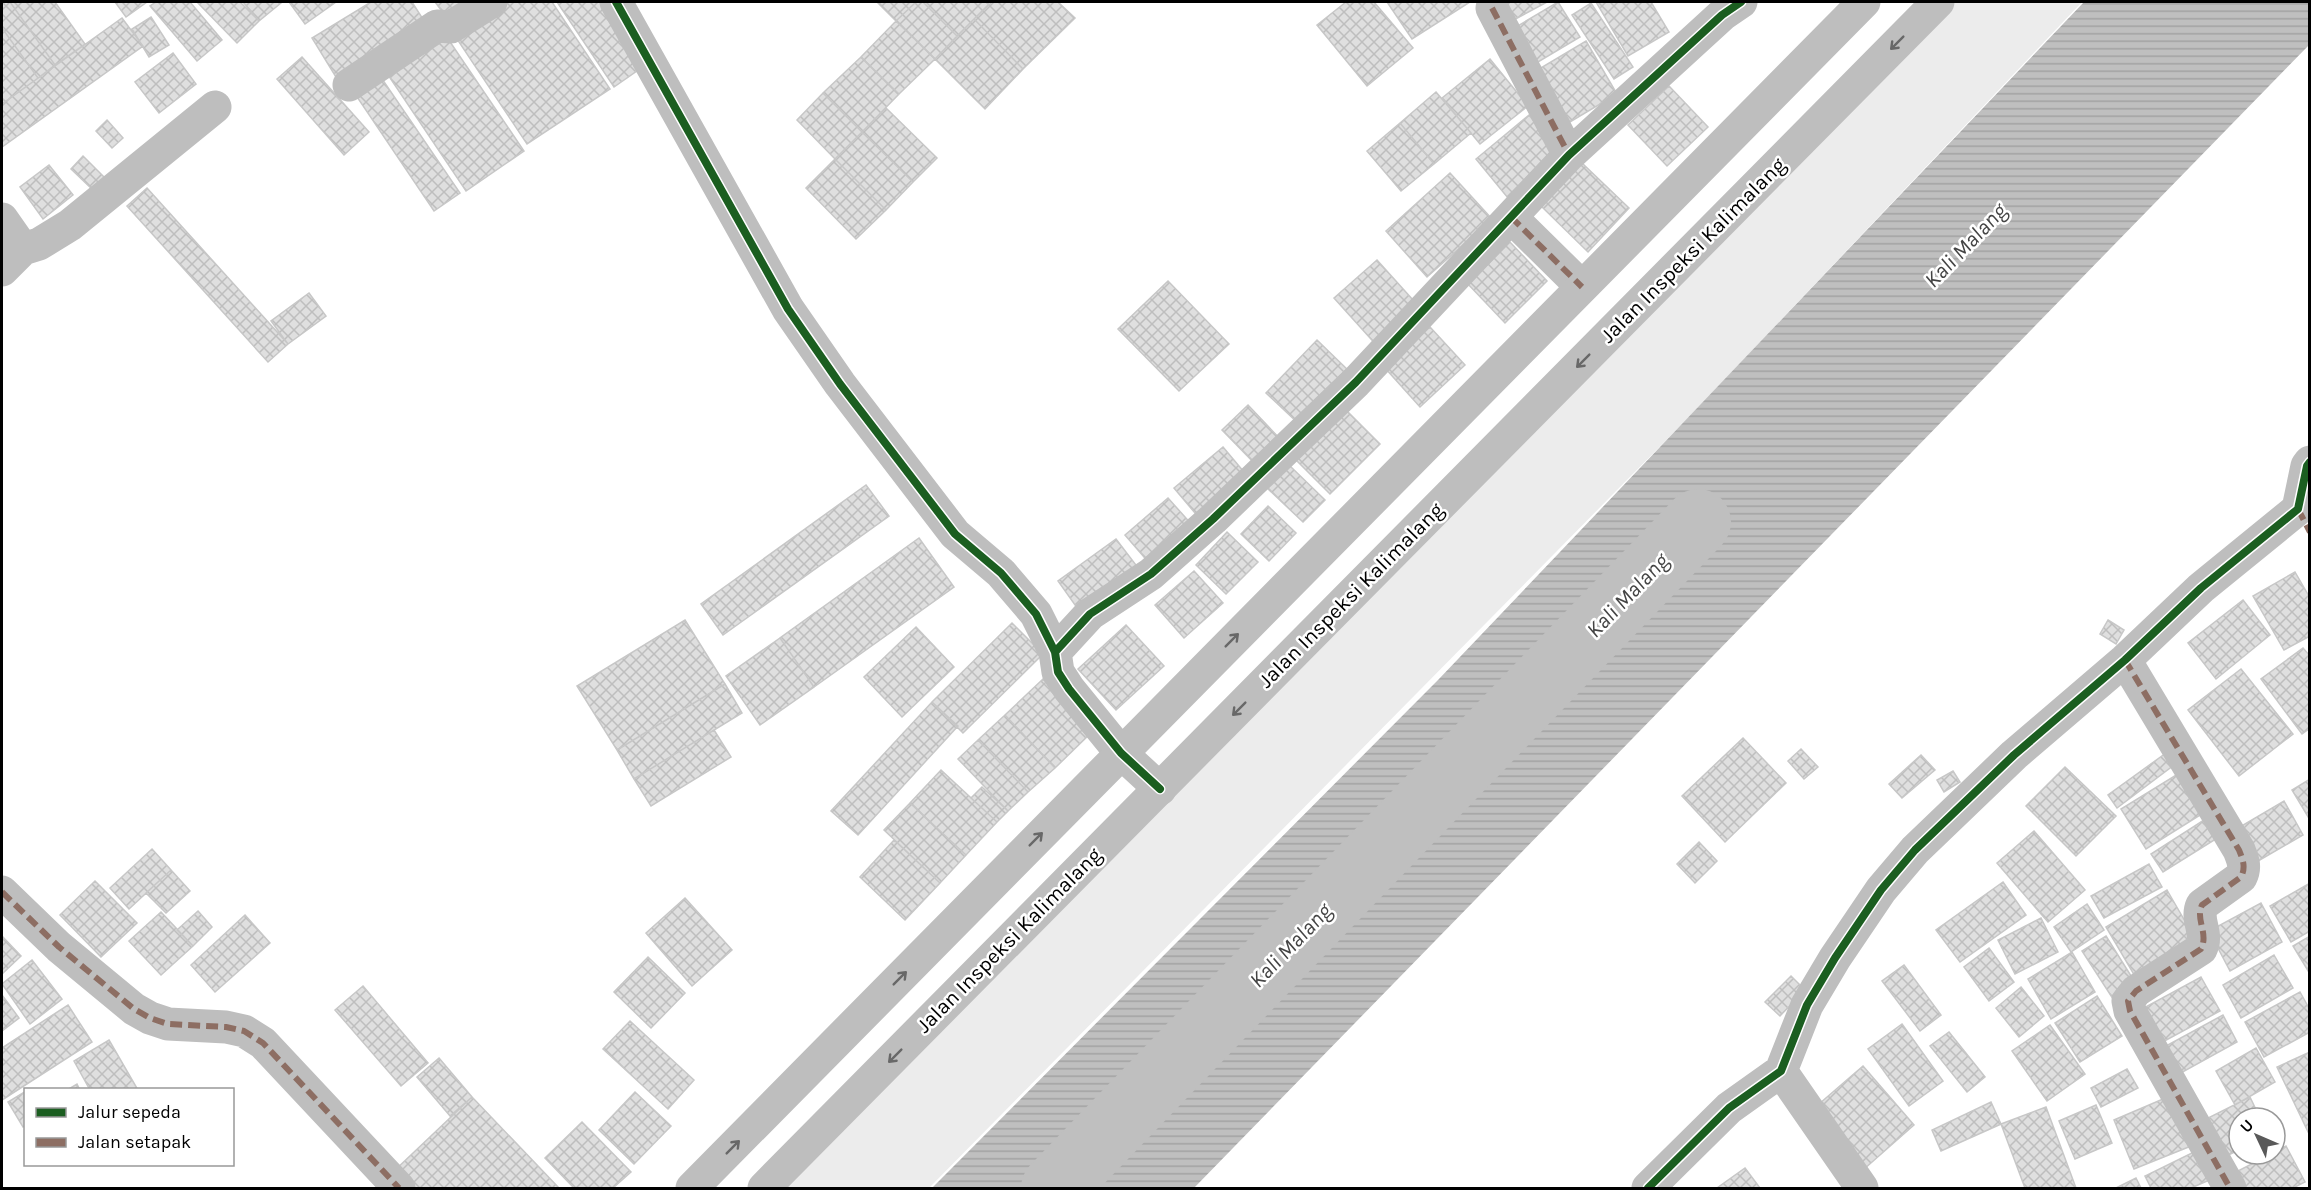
<svg xmlns="http://www.w3.org/2000/svg" width="2311" height="1190" viewBox="0 0 2311 1190" font-family="Karla,sans-serif">
  <style>
    .grass { fill: #ececec }
    .water { fill: url(#water-rules) }
    .lines { fill: none; stroke-linecap: round; stroke-linejoin: round }
    .river { stroke: #bfbfbf; stroke-width: 66 }
    .building { fill: url(#building-cross-hatch); stroke: #c7c7c7; stroke-width: 1.5 }
    .minor { stroke: #bebebe; stroke-width: 33 }
    .primary { stroke: #bebebe; stroke-width: 33 }
    .quiet { stroke: #8d6e63; stroke-width: 6; stroke-dasharray: 12 6; stroke-linecap: butt }
    .cycleway-casing { stroke: #fff; stroke-width: 11 }
    .cycleway { stroke: #1b5e20; stroke-width: 8 }
    .oneway { stroke: #686868 }
    .labels { text-anchor: middle; stroke-width: 5; stroke-linejoin: round; paint-order: stroke }
    .street-label { font-size: 21px; fill: #000; stroke: #fff }
    .water-label { font-size: 22px; font-style: italic; fill: #444; stroke: #fff }
  </style>
  <defs>
    <pattern id="water-rules" width="6" height="5" patternUnits="userSpaceOnUse" patternTransform="scale(1.5)"><rect width="6" height="5" fill="#bfbfbf"/><path d="M0 2.5h6" fill="none" stroke="#a2a2a2"/></pattern>
    <pattern id="building-cross-hatch" width="8" height="8" patternUnits="userSpaceOnUse" patternTransform="scale(1.5)"><rect width="8" height="8" fill="#dfdfdf"/><path d="M0 0l8 8M0 8l8-8" fill="none" stroke="#bebebe"/></pattern>
  </defs>
  <rect width="100%" height="100%" fill="#fff"/>
  <path class="grass" d="M1938,2h144l-391,413 -762,773h-165z"/>
  <path class="water" d="M2084,2h225v43l-1115,1143h-262l506,-508z"/>
  <g class="lines">
    <path class="river" d="M1054,1188l644,-666"/>
  </g>
  <path class="building" d="M2,2h8l45,63 -17,13 -36,-50z
    M10,2h45l30,42 -30,21z
    M115,2h32l-21,15z
    M156,2h34l32,38 -25,21 -47,-55z
    M197,2h43l19,19 -22,22z
    M243,2h37l1,1 -22,18z
    M289,2h47l-31,22z
    M371,2h41l16,25 -89,55 -27,-44z
    M435,2h42l-27,20z
    M500,2h52l58,87 -83,55 -74,-111z
    M557,2h44l43,64 -30,21z
    M877,2h39l-20,19z
    M916,2h7l34,34 -22,23 -39,-38z
    M923,2h63l3,2 -32,32z
    M992,2h66l17,16 -52,51 -49,-50z
    M1346,2h28l39,46 -46,38 -50,-61z
    M1387,2h83l-58,37z
    M1500,2h47l-37,20z
    M1558,2l22,35 -42,25 -22,-35z
    M1596,2h55l18,30 -41,24z
    M1591,3l42,64 -19,12 -42,-64z
    M151,17l18,28 -20,12 -17,-28z
    M122,18l21,28 -141,101v-43z
    M974,19l49,50 -38,40 -50,-50z
    M896,21l39,38 -36,35 -38,-37z
    M2,28l36,50 -36,26z
    M442,30l82,121 -58,40 -82,-122z
    M1586,41l31,53 -47,28 -31,-53z
    M173,53l23,31 -37,29 -24,-31z
    M302,57l67,75 -25,23 -67,-76z
    M861,57l38,37 -37,38 -39,-39z
    M1490,59l38,47 -48,38 -38,-46z
    M378,73l82,120 -26,18 -81,-120z
    M1669,86l39,41 -41,39 -39,-41z
    M1436,92l35,41 -37,31 -34,-41z
    M823,93l39,39 -27,27 -38,-39z
    M886,108l51,50 -24,24 -51,-50z
    M1529,115l32,40 -53,43 -32,-39z
    M107,120l16,18 -11,10 -16,-17z
    M1400,123l34,41 -33,27 -34,-40z
    M862,132l51,50 -27,28 -51,-51z
    M83,156l24,24 -12,12 -24,-23z
    M835,159l51,51 -30,29 -50,-51z
    M1582,163l47,45 -41,44 -47,-46z
    M49,165l24,30 -30,24 -23,-32z
    M1450,173l42,46 -65,58 -41,-46z
    M147,188l141,156 -20,18 -141,-156z
    M1508,240l39,41 -42,42 -39,-41z
    M1377,260l45,50 -43,38 -45,-50z
    M1168,281l61,63 -50,47 -61,-62z
    M309,293l17,23 -38,28 -17,-23z
    M1430,327l35,38 -45,42 -35,-39z
    M1317,340l34,33 -51,52 -34,-32z
    M1248,405l35,37 -25,25 -36,-37z
    M1345,409l35,35 -50,50 -35,-35z
    M1223,447l26,31 -49,41 -26,-31z
    M1289,465l36,35 -22,22 -36,-34z
    M866,485l23,31 -166,119 -22,-31z
    M1168,498l25,28 -43,38 -25,-29z
    M1268,506l28,27 -27,28 -28,-27z
    M1227,532l31,30 -32,32 -30,-29z
    M919,538l35,49 -140,100 -34,-49z
    M1116,539l23,30 -59,43 -22,-31z
    M1194,571l29,32 -39,35 -29,-33z
    M2295,572l15,26v38l-26,14 -31,-54z
    M2243,600l27,35 -54,44 -28,-36z
    M685,620l40,64 -108,66 -40,-64z
    M2108,620l16,10 -8,14 -16,-10z
    M1012,623l31,31 -80,79 -31,-31z
    M1126,625l38,41 -48,44 -38,-41z
    M916,627l38,40 -52,50 -38,-40z
    M780,638l34,49 -54,38 -34,-49z
    M2303,648l7,8v72l-8,6 -41,-55z
    M2241,669l52,65 -54,42 -51,-66z
    M1043,679l50,52 -38,37 -50,-53z
    M725,684l17,29 -108,66 -17,-29z
    M932,702l26,24 -100,109 -27,-24z
    M1005,715l50,53 -27,24 -50,-52z
    M714,730l17,27 -80,49 -17,-27z
    M1743,738l43,45 -61,59 -43,-46z
    M978,740l50,52 -20,19 -50,-52z
    M1801,749l17,18 -14,12 -16,-18z
    M2166,753l8,12 -57,43 -9,-13z
    M1921,755l14,15 -33,28 -13,-14z
    M2065,767l51,49 -40,40 -50,-50z
    M941,770l56,52 -31,33 -56,-52z
    M1953,771l7,11 -16,10 -7,-12z
    M2181,772l24,40 -59,37 -25,-40z
    M2310,779v41l-18,-30z
    M982,787l26,24 -11,11 -26,-24z
    M2284,801l19,34 -50,29 -20,-33z
    M910,803l56,52 -26,28 -56,-53z
    M2207,818l12,19 -56,35 -12,-18z
    M2034,831l51,59 -37,32 -51,-59z
    M894,840l46,43 -35,37 -45,-43z
    M1699,842l18,19 -22,22 -18,-19z
    M152,849l19,21 -42,39 -19,-21z
    M2149,864l13,23 -58,31 -13,-22z
    M171,870l19,21 -24,22 -20,-20z
    M95,881l42,42 -36,34 -41,-42z
    M2003,882l23,33 -66,47 -24,-32z
    M2310,883v48l-19,11 -21,-36z
    M2167,890l30,52 -61,36 -30,-51z
    M685,898l47,52 -40,36 -46,-53z
    M2261,903l21,39 -52,29 -21,-40z
    M2087,904l17,26 -33,22 -17,-25z
    M198,911l14,16 -19,19 -16,-16z
    M161,912l32,34 -32,29 -32,-34z
    M245,915l25,28 -55,49 -24,-27z
    M2041,918l17,34 -43,22 -17,-34z
    M2,936l19,20 -19,18z
    M2106,936l32,51 -23,15 -33,-51z
    M2310,936v38l-17,-28z
    M1989,948l25,34 -25,19 -25,-34z
    M2072,952l23,40 -44,27 -23,-40z
    M2274,955l19,33 -52,30 -18,-33z
    M648,957l37,36 -34,35 -37,-36z
    M32,960l30,39 -32,25 -28,-40z
    M1904,965l37,50 -21,16 -38,-50z
    M1791,976l14,14 -25,26 -15,-14z
    M2201,977l19,34 -61,33 -19,-34z
    M363,986l65,77 -27,23 -66,-76z
    M2021,987l23,29 -25,21 -23,-29z
    M2300,992l10,18v22l-46,25 -19,-35z
    M2,995l17,23 -17,13z
    M2097,996l25,40 -42,26 -25,-39z
    M68,1005l24,37 -90,58v-52z
    M2223,1015l14,27 -58,32 -15,-27z
    M630,1021l64,59 -26,29 -65,-60z
    M1902,1024l41,57 -34,25 -41,-57z
    M2050,1025l35,49 -38,27 -35,-50z
    M1949,1032l36,45 -18,15 -37,-46z
    M109,1040l29,50h-48l-16,-29z
    M2256,1048l19,34 -40,23 -19,-34z
    M2310,1052v84l-33,-69z
    M439,1058l33,39 -22,19 -33,-39z
    M1863,1066l51,59 -51,45 -51,-60z
    M2127,1069l11,19 -37,19 -10,-19z
    M77,1084l3,6h-13z
    M26,1091v34l-3,2 -15,-25z
    M635,1092l36,34 -37,38 -35,-34z
    M2170,1096l21,50 -57,23 -20,-49z
    M472,1097l87,91h-152l-15,-15z
    M2250,1097l10,21h-21v32l-17,8 -18,-38z
    M1991,1102l10,22 -60,27 -9,-21z
    M2096,1105l16,38 -37,16 -16,-38z
    M2046,1107l30,81h-51l-24,-64z
    M582,1122l49,50 -18,16h-39l-29,-30z
    M2286,1146l19,36 -12,6h-53l-8,-14 39,-20h4v-2z
    M2200,1149l14,29 -23,10h-40l-6,-12z
    M1745,1168l15,20h-43z
    M2136,1178l5,10h-25z"/>
  <g class="lines">
    <path class="minor" d="M616,2l172,307 52,75 115,150 46,39 35,41 19,38 3,20 11,17 52,64 39,36
      M1492,8l77,147
      M349,85l88,-59 14,1 40,-25
      M1511,217l71,70
      M2,219l21,30 -21,21
      M23,249l16,-5 31,-19 145,-118
      M1055,652l35,-38 61,-40 62,-55 143,-137 213,-227 153,-140 19,-13
      M2125,660l114,190c4,10 7,17 2,27l-39,28c-7,15 7,28 -1,44l-65,42 -8,10 2,10 100,177
      M2,892l57,55 75,62 16,9 18,6 58,3 18,4 19,12 136,145
      M1781,1071l81,117
      M1648,1188l81,-80 52,-37 26,-66 28,-47 46,-68 34,-40 99,-95 111,-95 76,-72 97,-79 9,-43 3,-4"/>
    <path class="primary" d="M692,1188l1172,-1186
      M764,1188l1174,-1186"/>
    <path class="quiet" d="M1492,8l77,147
      M1511,217l71,70
      M2298,509l12,23
      M2125,660l114,190c4,10 7,17 2,27l-39,28c-7,15 7,28 -1,44l-65,42 -8,10 2,10 100,177
      M2,892l57,55 75,62 16,9 18,6 58,3 18,4 19,12 136,145"/>
    <defs>
      <path id="cycleway" d="M616,2l172,307 52,75 115,150 46,39 35,41 19,38 3,20 11,17 52,64 39,36
        M1055,652l35,-38 61,-40 62,-55 143,-137 213,-227 153,-140 19,-13
        M1648,1188l81,-80 52,-37 26,-66 28,-47 46,-68 34,-40 99,-95 111,-95 76,-72 97,-79 9,-43 3,-4"/>
    </defs>
    <use href="#cycleway" class="cycleway-casing"/>
    <use href="#cycleway" class="cycleway"/>
  </g>
  <defs><path id="oneway-shaft" d="M-6 0H5M1.5-3L5.5 0L1.5 3" fill="none" stroke-width="1.6" stroke-linecap="round" stroke-linejoin="round" transform="scale(1.5)"/></defs>
  <g class="oneway">
    <use href="#oneway-shaft" transform="translate(1897 43) rotate(135)"/>
    <use href="#oneway-shaft" transform="translate(1583 361) rotate(135)"/>
    <use href="#oneway-shaft" transform="translate(1232 640) rotate(-45)"/>
    <use href="#oneway-shaft" transform="translate(1239 709) rotate(135)"/>
    <use href="#oneway-shaft" transform="translate(1036 839) rotate(-45)"/>
    <use href="#oneway-shaft" transform="translate(900 978) rotate(-45)"/>
    <use href="#oneway-shaft" transform="translate(895 1056) rotate(135)"/>
    <use href="#oneway-shaft" transform="translate(733 1147) rotate(-45)"/>
  </g>
  <g class="labels">
    <g class="street-label">
      <text transform="translate(1693 250) rotate(-45)" y="7">Jalan Inspeksi Kalimalang</text>
      <text transform="translate(1351 595) rotate(-45)" y="7">Jalan Inspeksi Kalimalang</text>
      <text transform="translate(1009 940) rotate(-45)" y="7">Jalan Inspeksi Kalimalang</text>
    </g>
    <g class="water-label">
      <text transform="translate(1965 245) rotate(-46)" y="8">Kali Malang</text>
      <text transform="translate(1627 595) rotate(-46)" y="8">Kali Malang</text>
      <text transform="translate(1290 945) rotate(-46)" y="8">Kali Malang</text>
    </g>
  </g>
  <rect width="2311" height="1190" fill="none" stroke="#000000" stroke-width="6"/>
  <rect x="24" y="1088" width="210" height="78" fill="#ffffff" stroke="#999999" stroke-width="1.5"/>
  <rect x="36" y="1108" width="30" height="9" fill="#1b5e20" stroke="#999999" stroke-width="1.5"/>
  <text x="78" y="1118" font-size="18" fill="#000000">Jalur sepeda</text>
  <rect x="36" y="1138" width="30" height="9" fill="#8d6e63" stroke="#999999" stroke-width="1.5"/>
  <text x="78" y="1148" font-size="18" fill="#000000">Jalan setapak</text>
  <g transform="translate(2257 1136) rotate(314)"><circle r="28" fill="#ffffff" stroke="#999999" stroke-width="1.5"/>
  <path d="M0-4.5L10 22L0 15L-10 22Z" fill="#595959"/>
  <text y="-9" font-size="16" font-weight="bold" text-anchor="middle" fill="#000000">U</text>
  </g>
</svg>
